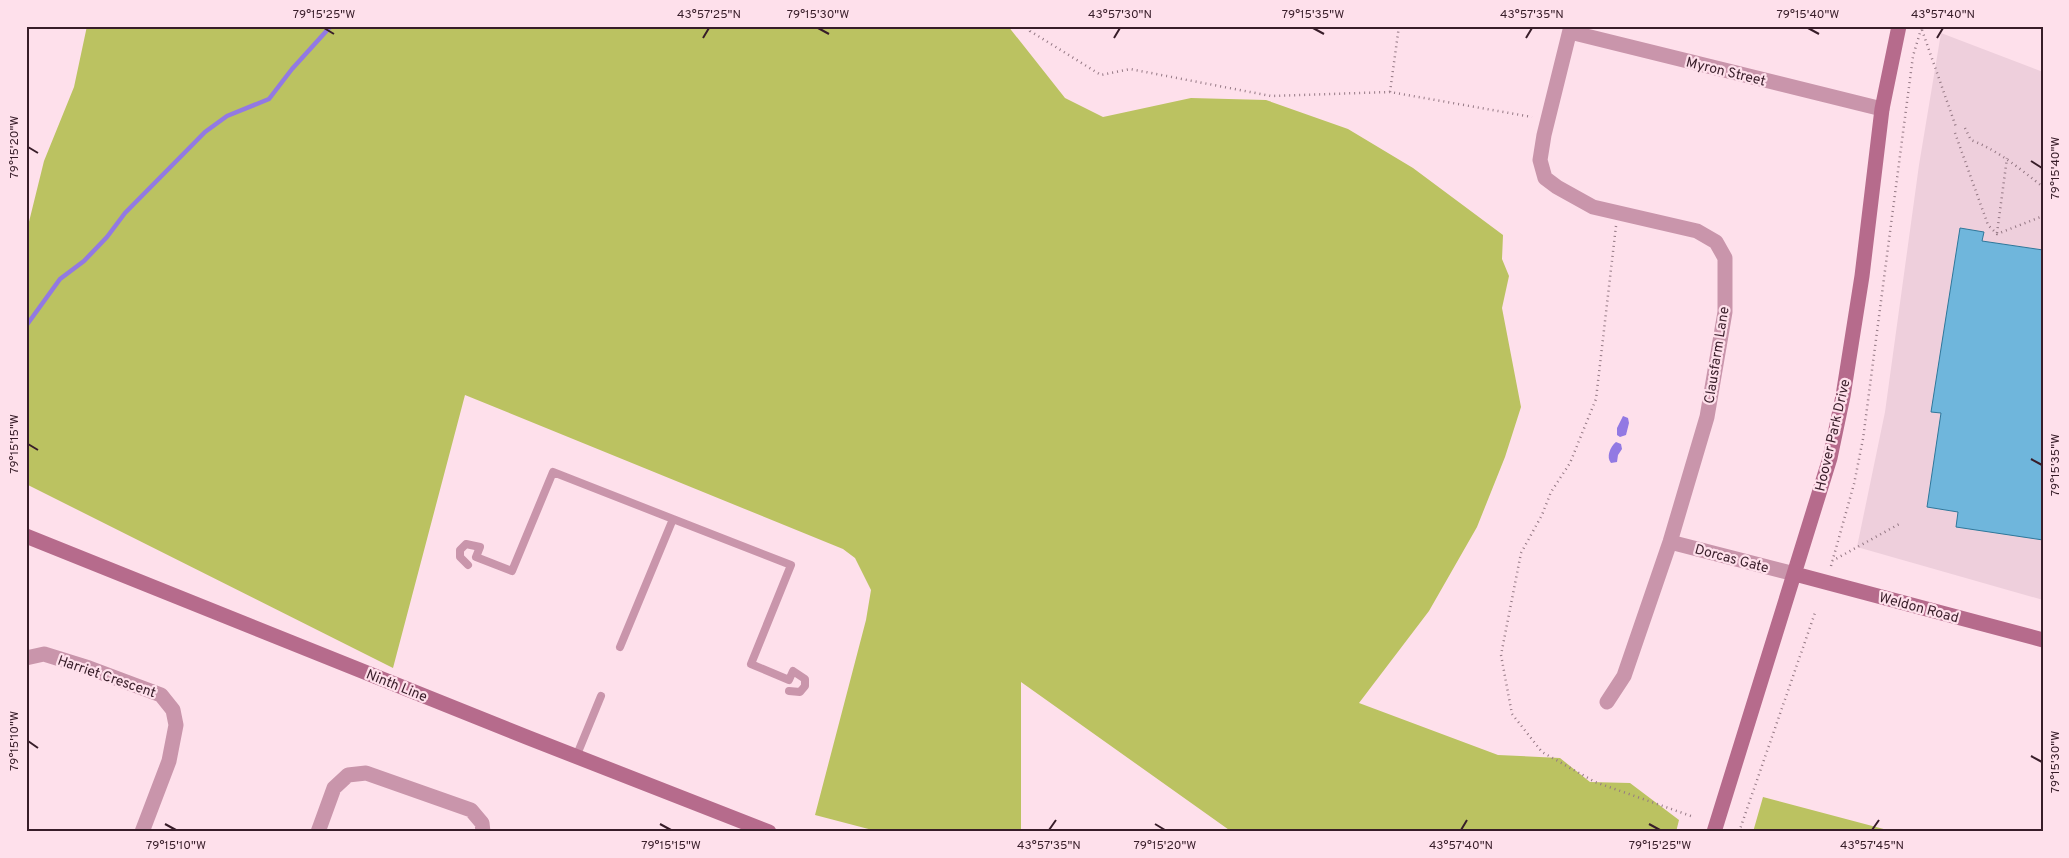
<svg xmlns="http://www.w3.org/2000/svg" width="2069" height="858" viewBox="0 0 2069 858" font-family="Overpass,sans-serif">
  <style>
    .built { fill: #eecfdc }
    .green { fill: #bbc261 }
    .water { fill: #9279e3 }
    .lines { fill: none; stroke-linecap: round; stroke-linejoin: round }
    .stream { stroke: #9279e3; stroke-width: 4.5 }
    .building { fill: #6fb6dc; stroke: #2e779a }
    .path { stroke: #947884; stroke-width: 2.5; stroke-dasharray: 1 4; stroke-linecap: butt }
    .lane { stroke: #c995ab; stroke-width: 8 }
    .street { stroke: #c995ab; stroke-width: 15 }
    .secondary { stroke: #b66b8c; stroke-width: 15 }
    .ticks { fill: none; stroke: #381d29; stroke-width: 2 }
    .labels { text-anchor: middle; stroke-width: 4.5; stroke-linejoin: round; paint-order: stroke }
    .street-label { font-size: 14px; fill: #381d29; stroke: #fee0eb }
    .neatline { fill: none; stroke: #381d29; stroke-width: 2 }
    .ticks-label { font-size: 12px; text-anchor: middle; fill: #381d29 }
  </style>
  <rect width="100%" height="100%" fill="#fee0eb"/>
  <path class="built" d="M1941,33l102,39v528l-186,-53 28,-135 34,-247z"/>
  <path class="green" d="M87,26h921l57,72 38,19 88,-19 75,2 82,29 65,39 90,67 -1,24 7,17 -7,32 19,99 -16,50 -28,70 -48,84 -70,92 139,52 62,3 30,24 40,1 49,37 -3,12h-444l-211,-150v150h-141l-65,-17 51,-195 5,-30 -16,-32 -12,-9 -378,-154 -72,273 -367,-184v-250l18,-73 30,-74z
    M1763,797l132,35h-142z"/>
  <path class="water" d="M1623,416l5,2 1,5 -3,12 -6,2 -3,-2v-7z
    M1616,442l5,2 1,5 -4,6 -1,7 -6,1c-5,-6 -1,-16 5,-21z"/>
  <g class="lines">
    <path class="stream" d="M26,326l34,-47 24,-18 23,-24 18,-24 80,-81 22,-16 42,-17 23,-30 39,-43"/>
  </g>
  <path class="building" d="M1960,228l24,4 -2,9 61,9v290l-87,-13 2,-15 -31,-5 14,-94 -10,-1z"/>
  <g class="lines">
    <path class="path" d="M1031,26l-1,5 71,44 29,-6 141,27 119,-4 142,25
      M1922,30l34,97
      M1390,92l9,-66
      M1965,128l6,12c28,11 48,28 72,47
      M1955,133l33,92 9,9 46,-18
      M1616,226l-20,173 -26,64 -19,29 -9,23 -21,38 -20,102 11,59 30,38 53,30 96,34
      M1997,233l10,-75
      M1832,561l69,-38
      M1831,566l23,-82 9,-45 50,-383 9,-30
      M1739,832l77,-222"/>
    <path class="lane" d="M673,519l118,46 -40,99 38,16 4,-9 12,8v7l-5,6 -11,-1
      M468,565l-8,-8v-7l6,-6 14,3 -4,10 36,14 41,-99 120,47 -53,128
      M576,757l25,-61"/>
    <path class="street" d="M1571,26l-27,109 -4,25 5,18 12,9 36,20 104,24 19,11 9,16v54l-18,105 -37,125 -46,134 -17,26
      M1570,32l312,77
      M1670,542l125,32
      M26,658l18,-4 45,14 72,27 12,15 3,15 -7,36 -27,71
      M318,832l16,-44 14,-13 18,-2 105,37 11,13 1,9"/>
    <path class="secondary" d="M26,536l503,202 240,94
      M1795,574l248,66
      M1714,832l116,-374 13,-62 19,-120 20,-167 17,-83"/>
  </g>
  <path class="ticks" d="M324,28l10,6M818,28l11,6M1313,28l11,6M1808,28l11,6M703,38l6,-10M1114,38l6,-10M1526,38l6,-10M1937,38l6,-10M28,147l10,6M2031,161l11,7M28,444l10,6M2031,459l11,6M28,741l10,7M2031,756l11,6M165,824l11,6M660,824l11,6M1155,824l10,6M1649,824l11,6M1049,830l7,-10M1461,830l6,-10M1872,830l7,-10"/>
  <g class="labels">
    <g class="street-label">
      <text transform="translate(1726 71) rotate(14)" y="5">Myron Street</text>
      <text transform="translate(1716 355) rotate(-81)" y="5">Clausfarm Lane</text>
      <text transform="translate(1832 435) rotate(-77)" y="5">Hoover Park Drive</text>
      <text transform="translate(1732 558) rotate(15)" y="5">Dorcas Gate</text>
      <text transform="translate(1919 607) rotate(15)" y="5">Weldon Road</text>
      <text transform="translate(107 676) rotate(19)" y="5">Harriet Crescent</text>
      <text transform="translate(397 685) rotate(22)" y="5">Ninth Line</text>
    </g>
  </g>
  <rect width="2069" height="858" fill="none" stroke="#fee0eb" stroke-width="55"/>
  <rect x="28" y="28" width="2014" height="802" class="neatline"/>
  <g class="ticks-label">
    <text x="324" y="18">79°15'25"W</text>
    <text x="709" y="18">43°57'25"N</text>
    <text x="818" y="18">79°15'30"W</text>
    <text x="1120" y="18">43°57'30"N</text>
    <text x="1313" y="18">79°15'35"W</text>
    <text x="1532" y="18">43°57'35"N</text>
    <text x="1808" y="18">79°15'40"W</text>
    <text x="1943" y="18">43°57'40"N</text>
    <text transform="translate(14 147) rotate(-90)" y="4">79°15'20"W</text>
    <text transform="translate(2055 168) rotate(-90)" y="4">79°15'40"W</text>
    <text transform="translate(14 444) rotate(-90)" y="4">79°15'15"W</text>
    <text transform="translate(2055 465) rotate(-90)" y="4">79°15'35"W</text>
    <text transform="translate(14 741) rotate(-90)" y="4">79°15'10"W</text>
    <text transform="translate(2055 762) rotate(-90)" y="4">79°15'30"W</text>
    <text x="176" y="849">79°15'10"W</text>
    <text x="671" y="849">79°15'15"W</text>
    <text x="1049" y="849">43°57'35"N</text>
    <text x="1165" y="849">79°15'20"W</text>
    <text x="1461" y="849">43°57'40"N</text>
    <text x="1660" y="849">79°15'25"W</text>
    <text x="1872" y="849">43°57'45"N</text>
  </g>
</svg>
